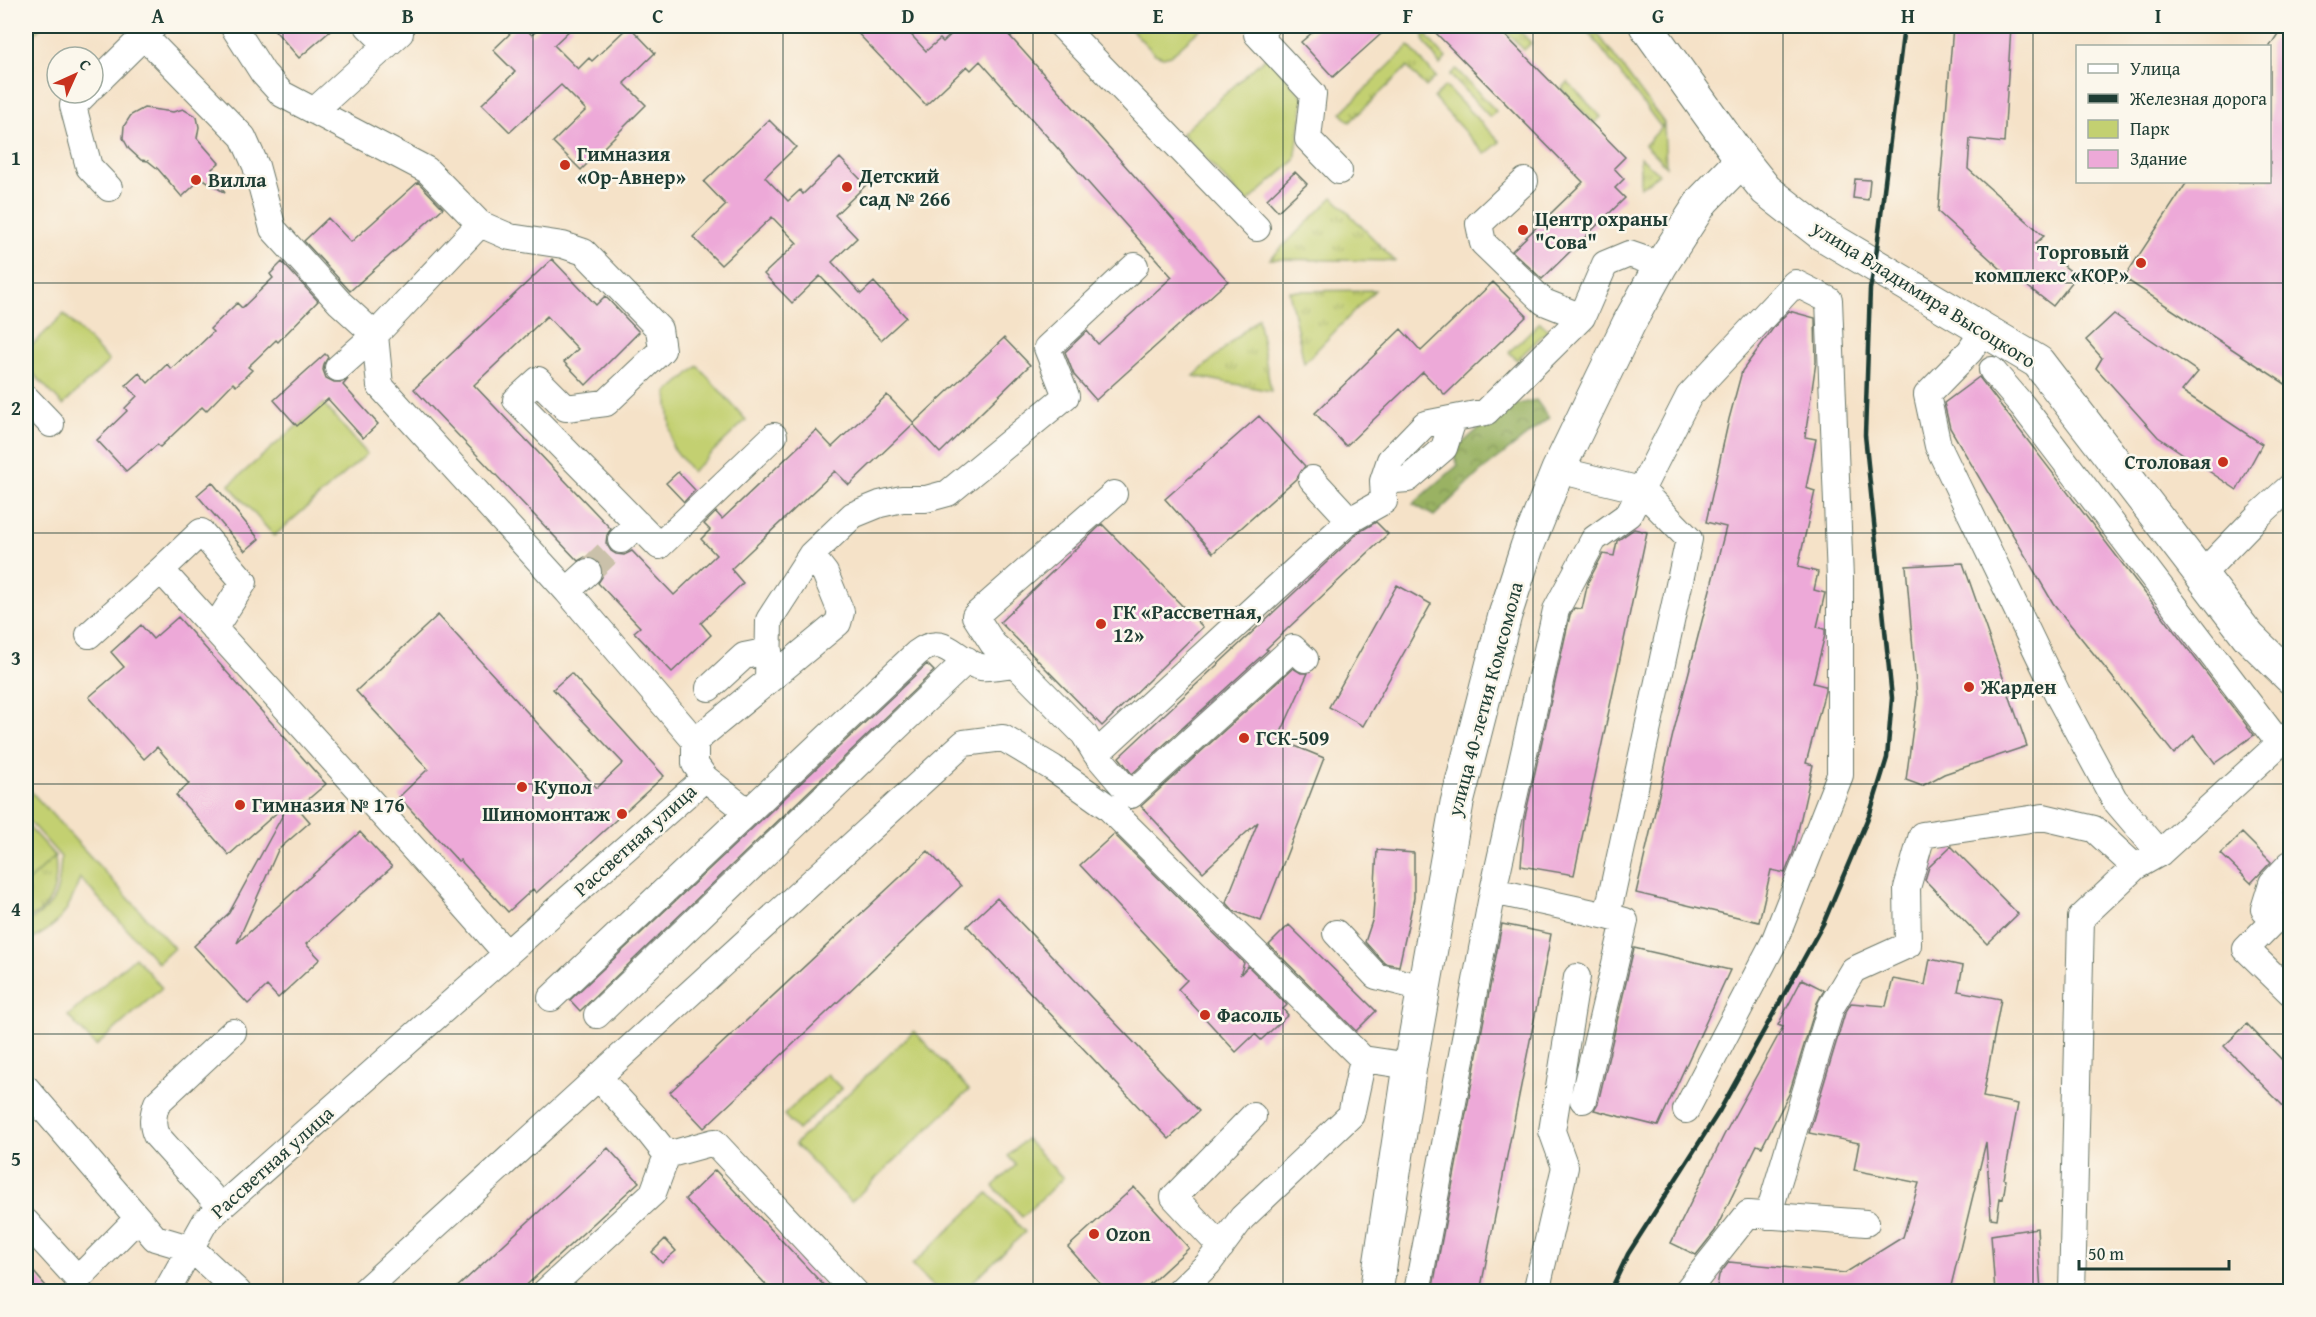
<svg xmlns="http://www.w3.org/2000/svg" width="2316" height="1317" viewBox="0 0 2316 1317" font-family="'Gentium Book Plus',serif">
  <style>
    .grass { fill: url(#grass-tufts); stroke: #718652; stroke-width: 1.5 }
    .forest { fill: url(#forest-crowns); stroke: #5c784c; stroke-width: 1.5 }
    .park { fill: #c3d071; stroke: #718652; stroke-width: 1.5 }
    .building { fill: #eda9d8 }
    .lines { fill: none; stroke-linecap: round; stroke-linejoin: round }
    .minor-tunnel { stroke: #cac1aa; stroke-width: 26; stroke-dasharray: 26 13; stroke-linecap: butt }
    .minor-casing { stroke: #6a7768; stroke-width: 28 }
    .major-casing { stroke: #6a7768; stroke-width: 35 }
    .minor { stroke: #fff; stroke-width: 26 }
    .major { stroke: #fff; stroke-width: 33 }
    .rail { stroke: #1f3d34; stroke-width: 4.5 }
    .grid { fill: none; stroke: #1f3d34; stroke-width: 1.5; stroke-opacity: 0.55 }
    .poi-dot { fill: #c8321e; stroke: #fbf7ec; stroke-width: 2 }
    .labels { text-anchor: middle; stroke-width: 5; stroke-linejoin: round; paint-order: stroke }
    .poi-label { font-size: 20px; font-weight: bold; fill: #1f3d34; stroke: #fbf7ec; text-anchor: start }
    .street-label { font-size: 20px; fill: #1f3d34; stroke: #fbf7ec }
    .neatline { fill: none; stroke: #1f3d34; stroke-width: 2 }
    .grid-label { font-size: 20px; text-anchor: middle; font-weight: bold; fill: #1f3d34 }
  </style>
  <defs>
    <pattern id="grass-tufts" width="24" height="20" patternUnits="userSpaceOnUse" patternTransform="scale(1.5)"><rect width="24" height="20" fill="#c3d071"/><path d="M3 7l-1-3M5 7V3M7 7l1-3M15 17l-1-3M17 17v-4M19 17l1-3" fill="none" stroke="#9eaa5e"/></pattern>
    <pattern id="forest-crowns" width="20" height="18" patternUnits="userSpaceOnUse" patternTransform="scale(1.5)"><rect width="20" height="18" fill="#9ab263"/><path d="M2 6a3 3 0 1 1 6 0M12 15a3 3 0 1 1 6 0" fill="none" stroke="#7d9252"/></pattern>
  </defs>
  <rect width="100%" height="100%" fill="#fbf7ec"/>
  <filter id="ink" filterUnits="userSpaceOnUse"><feTurbulence type="fractalNoise" baseFrequency=".0167" numOctaves="2"/><feDisplacementMap in="SourceGraphic" scale="12" xChannelSelector="R" yChannelSelector="G"/><feConvolveMatrix kernelMatrix="1 2 1 2 8 2 1 2 1" color-interpolation-filters="sRGB"/></filter>
  <filter id="wash" filterUnits="userSpaceOnUse"><feTurbulence type="fractalNoise" baseFrequency=".008" numOctaves="4" result="noise"/><feDisplacementMap in="SourceGraphic" scale="24" xChannelSelector="R" yChannelSelector="G"/><feGaussianBlur stdDeviation="1.35" result="paint"/><feColorMatrix in="noise" values="0 0 0 0 0 0 0 0 0 0 0 0 0 0 0 0 0 1.4 0 .05"/><feComposite in="paint" operator="in"/></filter>
  <g filter="url(#wash)">
    <rect width="100%" height="100%" fill="#f5e2c8"/>
    <path class="grass" d="M26,26h16l-16,17z
      M1427,26l4,5 -4,6 19,21 -6,7 -16,-24 -1,-12z
      M1501,26h14l16,17 -7,7z
      M1584,26h8l72,97 -3,4z
      M1409,46l27,31 -10,10 -19,-20 -57,55 -9,-9z
      M1456,69l40,42 -6,6 -40,-42z
      M1568,82l33,35 -7,6 -32,-34z
      M1664,125l2,41 -21,-21z
      M1640,157l19,17 -19,13z
      M1333,197l62,64 -125,-2z
      M1375,290l-71,73 -15,-72z
      M1258,318l13,73 -77,-15z
      M1540,322l8,8 -31,30 -8,-8z
      M55,856c3,24 0,56 -29,62v-35z"/>
    <path class="forest" d="M1536,400l13,18 -70,55 -45,43 -21,-12 45,-39 -6,-13 52,-45z"/>
    <path class="park" d="M1128,26h76l-33,29 -8,2 -8,-3z
      M1267,56l37,42 -9,62 -48,43 -65,-70z
      M1445,86l55,56 -15,12 -51,-56z
      M64,314l45,47 -46,44 -37,-39v-15z
      M698,366l48,54 -54,52 -20,-26 -5,-53z
      M323,403l44,51 -93,82 -45,-51z
      M26,786l148,162 -16,15 -78,-85c-11,33 -20,49 -54,64v-20c32,-14 33,-33 35,-65l-35,-39z
      M26,824l29,32 -29,27z
      M135,957l27,31 -66,58 -28,-30z
      M914,1031l55,59 -118,112 -56,-58z
      M827,1074l15,15 -44,41 -14,-15z
      M1026,1139l37,39 -41,39 -29,-31 23,-21 -8,-9z
      M988,1193l37,39 -62,59h-25l-26,-26z"/>
    <g id="blocks">
      <path class="building" d="M271,26h65l-37,32z
        M518,26h5l9,9 10,-9h32l-20,19 24,24 11,-11 3,3 37,-35 26,27 -31,30 22,22 -65,65 -28,-28 33,-32 -25,-25 -51,47 -28,-28 33,-32 -22,-22z
        M851,26h52l23,25 14,-12 3,3 17,-16h57l-9,8 220,247 -132,119 -22,-25 -9,-23 22,-21 11,13 74,-67 -192,-216 -9,9 -4,-4 -41,39z
        M1320,26h70l-57,51 -32,-35z
        M1429,26h67l129,131 -11,11 10,11 -9,9 10,10 -83,81 -30,-28 71,-69z
        M1953,26h58l-7,117 -34,-4 -2,30 76,67 -9,8 42,32 -24,30 -39,-30 -2,3 -74,-67z
        M2283,26h7v361l-166,-109 63,-96h83v-136z
        M144,108l29,4 10,-3 14,8 2,10 -2,11 22,25 -7,6 13,24 -23,-15 -20,19 -24,-28 -10,-8 -7,-1 -12,-11 -6,-11 1,-12 7,-11z
        M769,120l27,27 -31,30 23,24 12,-11 3,4 37,-36 26,27 -31,30 22,23 -25,24 29,32 13,-12 32,35 -25,23 -61,-64 -28,27 -28,-29 33,-31 -25,-26 -51,48 -28,-28 33,-32 -22,-23z
        M1295,172l12,12 -29,27 -11,-12z
        M1855,179l15,1 -2,20 -15,-2z
        M418,182l25,26 -93,83 -46,-50 24,-23 23,24z
        M552,259l44,46 9,-9 34,36 -53,53 -22,-23 14,-13 -31,-33 -73,69 137,144 -4,6 -1,8 5,8 5,3 8,1 8,-4 42,44 42,-40 -15,-16 9,-9 -6,-6 12,-12 6,7 94,-89 16,17 55,-52 27,28 90,-85 26,27 -90,88 -27,-29 -64,61 -14,-14 -104,98 12,14 -42,40 10,12 -39,37 -38,-40 6,-5 -42,-44 4,-6 1,-8 -4,-7 -7,-4 -7,-1 -7,4 -164,-172z
        M282,262l36,39 -40,41 -2,-2 -28,27 4,3 -16,16 -3,-3 -27,28 -4,-4 -42,40 -3,-2 -31,26 -29,-31 30,-29 -2,-3 12,-12 -11,-11 13,-12 9,10 19,-19 4,5 15,-14 1,2 26,-25 -3,-3 27,-26 5,5 31,-30 -3,-4z
        M1493,282l34,34 -82,79 -22,-23 -77,74 -31,-33 86,-84 20,22z
        M1789,311l26,7 1,44 -11,75 11,2 -10,49 9,3 -17,76 20,5 -4,18 11,3 -8,34 8,2v6l-12,48 12,3v5l-19,72 7,2 -20,88 -8,20 -14,-3 -12,52 -123,-29 37,-159 53,-207 -20,-5 23,-103 13,-48 32,-44z
        M2114,314l84,58 -16,19 80,53 -25,46 -79,-53 -62,-69 6,-10 -16,-18z
        M325,354l3,3 -4,7 -1,6 3,8 8,4h8l6,-3 -5,6 35,39 -15,14 -35,-39 -31,27 -23,-26z
        M1979,377l275,358 -39,28 -21,-28 -20,19 -121,-151 -103,-175 -6,-25z
        M1259,416l46,50 -8,12 -84,75 -48,-54z
        M678,472l17,18 -11,12 -18,-19z
        M212,482l47,57 -14,12 -48,-56z
        M1376,522l12,12 -122,115 2,1 -136,124 -13,-17 240,-225z
        M1102,524l101,103 -101,99 -102,-104z
        M1634,529l13,3 -73,343 -53,-9 4,-49 45,-202 4,-7 8,1 6,-27 15,-28 11,2 3,-15z
        M1963,563l64,183 -83,28 -22,12 -16,-6 11,-83 -11,-131z
        M1397,585l34,19 -68,122 -34,-19z
        M438,615l159,173 26,-25 -70,-74 18,-16 93,103 -128,117 -3,-4 -25,23 -48,-52 -2,1 -59,-64 29,-28 -72,-78z
        M178,617l148,167 -28,24 12,14 -32,28 -41,93 123,-111 32,35 -86,77 14,15 -42,39 -11,-12 -19,18 -54,-58 35,-33 62,-113 -62,55 -53,-60 13,-11 -32,-37 -13,12 -55,-62 35,-30 -13,-15 30,-27 12,14z
        M927,664l7,7 -354,340 -10,-11z
        M1293,668l8,5h7l-30,66 46,19 -63,163 -27,-10 -8,-9 32,-80 -55,50 -62,-66z
        M2242,833l29,29 -20,21 -30,-29z
        M1114,834l130,129 -4,12 8,-9 39,39 -4,4 5,6 -27,25 -6,-6 -19,18 -58,-63 9,-9 -107,-115z
        M1951,846l67,68 -31,30 -62,-64 4,-13z
        M1377,850l37,3v45l-15,68 -15,-3 -19,-21 8,-24z
        M928,851l33,35 -257,242 -34,-36z
        M997,898l202,213 -30,28 -202,-213z
        M1502,924l49,10 -3,16 -68,342h-48z
        M1289,925l87,86 -20,20 -87,-86z
        M1634,948l96,22 -72,156 -64,-16 4,-7z
        M1930,959l33,7 -5,25 43,8 -18,98 35,7 -14,75 2,1 -3,19 -3,-1 -3,21 -6,-1 -5,-76 -35,144 -8,6h-227l3,-17 10,-13 116,11 58,-36 16,-54 -65,-13 5,-27 -50,-10 36,-120 6,-10 35,3 7,-27 32,6z
        M1802,979l22,11 -7,13 -28,91 -27,53 -5,-2 -42,86 -19,24 -25,-12 53,-108 59,-108 -5,-2z
        M2247,1024l43,44v45l-66,-67z
        M608,1148l31,34 -21,19 -99,91h-67z
        M715,1170l69,73 46,49h-57l-88,-93z
        M1134,1187l55,61 -48,44h-33l-40,-45z
        M2037,1228l4,64h-46l-4,-57z
        M665,1239l11,12 -14,12 -10,-11z
        M26,1263l13,15 12,14h-25z"/>
    </g>
  </g>
  <g filter="url(#ink)">
    <use href="#blocks" fill-opacity="0" stroke="#6a7768" stroke-width="1.5"/>
    <g class="lines">
      <path class="minor-tunnel" d="M588,572l33,-32"/>
      <defs>
        <path id="minor" d="M233,26l30,47 19,21 145,76 53,54 30,13 53,8 21,7 75,77 3,21 -56,53 -40,5 -28,-28 -22,20 143,146 115,-110
          M368,26l18,18
          M1062,26l195,202
          M1266,26l-9,8 56,60 -5,45 31,32
          M144,36l99,101 13,29 17,63 67,74 35,32 -37,33
          M93,86l61,-60
          M86,93l-13,13 16,61 20,21
          M314,111l86,-78
          M1525,181l-46,43 4,19 61,59 38,15
          M480,224l-105,111 5,51 187,205 128,150
          M1135,266l-88,82 19,48 -118,97 -22,6h-24l-22,5 -27,11 -42,40 -42,65 -1,61 -73,60v23l10,14 43,34 169,-159c28,-22 39,9 64,14 10,1 24,-2 34,-3l69,70 12,20 254,-234 34,-19 -1,-20 7,-21 35,-36 61,-12 96,-95 23,-53 24,-10 32,11
          M1985,328l-15,23 -43,44 11,51 121,251 55,102 46,54
          M1992,370l30,35 257,338
          M26,398l25,26
          M1558,470l83,20 48,-94 106,-113 34,17 11,279v196l-66,167 -88,168
          M1312,479l38,41
          M1383,481l25,-2 36,-31 9,-28
          M621,540l17,-16
          M161,570l40,-38 43,50 -30,47
          M2201,575l57,-59 32,-29
          M567,591l21,-19
          M89,635l72,-65 279,308 66,75
          M1015,664l-22,-20 -18,-28 139,-122
          M768,681l70,-58 3,-11 -16,-39 -14,-18
          M709,688l35,-32 25,-5
          M1096,754l35,41 162,-147 12,11
          M1493,891l114,25
          M2290,904l-44,45 44,43
          M2275,921l-11,-12 8,-26 18,-19
          M1336,933l40,43 47,12
          M551,998l197,-186
          M597,1015l370,-355
          M598,1077l50,54 19,24
          M26,1088l129,150 37,11 46,43
          M221,1207l-65,-72c-5,-11 -3,-21 1,-32l76,-71
          M1768,1216l63,-209 22,-37 55,-25 -1,-57 15,-53 121,-18 51,12 41,38
          M26,1222l52,57 60,-61
          M1221,1247l-47,-50 79,-81
          M166,1292l39,-70 16,-15 484,-429
          M363,1292l601,-549 39,-5 50,30 55,39 255,252 47,7
          M545,1292l108,-99 14,-38 47,-13 141,150
          M1179,1292l29,-28 34,-46 109,-103 12,-56
          M1417,1292l76,-401 63,-281 38,-71 35,-25 12,-24 48,49 -82,377 18,5 -42,179
          M1536,1292l29,-125 -13,-36 25,-154
          M1686,1292l62,-78 118,9
          M2072,1292l9,-374 54,-51 25,-14 130,-119"/>
        <path id="major" d="M1646,26l96,134 24,30 56,44 216,128 211,275 41,40
          M1376,1292l34,-226 47,-263 48,-188 22,-68 31,-77 71,-147 32,-58 42,-65 39,-40"/>
      </defs>
      <use href="#minor" class="minor-casing"/>
      <use href="#major" class="major-casing"/>
      <use href="#minor" class="minor"/>
      <use href="#major" class="major"/>
      <path class="rail" d="M1610,1292l18,-38 92,-144 103,-186 47,-111 17,-55 5,-60 -27,-263 5,-146 5,-25 29,-238"/>
    </g>
  </g>
  <path class="grid" d="M283,26v1266M533,26v1266M783,26v1266M1033,26v1266M1283,26v1266M1533,26v1266M1783,26v1266M2033,26v1266M26,283h2264M26,533h2264M26,784h2264M26,1034h2264"/>
  <g class="poi-dot">
    <circle cx="565" cy="165" r="6"/>
    <circle cx="196" cy="180" r="6"/>
    <circle cx="847" cy="187" r="6"/>
    <circle cx="1523" cy="230" r="6"/>
    <circle cx="2141" cy="263" r="6"/>
    <circle cx="2223" cy="462" r="6"/>
    <circle cx="1101" cy="624" r="6"/>
    <circle cx="1969" cy="687" r="6"/>
    <circle cx="1244" cy="738" r="6"/>
    <circle cx="522" cy="787" r="6"/>
    <circle cx="240" cy="805" r="6"/>
    <circle cx="622" cy="814" r="6"/>
    <circle cx="1205" cy="1015" r="6"/>
    <circle cx="1094" cy="1234" r="6"/>
  </g>
  <g class="labels">
    <g class="poi-label">
      <text x="577" y="161">Гимназия<tspan x="577" dy="23">«Ор-Авнер»</tspan></text>
      <text x="859" y="183">Детский<tspan x="859" dy="23">сад № 266</tspan></text>
      <text x="208" y="187">Вилла</text>
      <text x="1535" y="226">Центр охраны<tspan x="1535" dy="23">"Сова"</tspan></text>
      <text x="2129" y="259" text-anchor="end">Торговый<tspan x="2129" dy="23">комплекс «КОР»</tspan></text>
      <text x="2211" y="469" text-anchor="end">Столовая</text>
      <text x="1113" y="619">ГК «Рассветная,<tspan x="1113" dy="23">12»</tspan></text>
      <text x="1981" y="694">Жарден</text>
      <text x="1256" y="745">ГСК-509</text>
      <text x="534" y="794">Купол</text>
      <text x="252" y="812">Гимназия № 176</text>
      <text x="610" y="821" text-anchor="end">Шиномонтаж</text>
      <text x="1217" y="1022">Фасоль</text>
      <text x="1106" y="1241">Ozon</text>
    </g>
    <g class="street-label">
      <text transform="translate(1924 294) rotate(32)" y="7">улица Владимира Высоцкого</text>
      <text transform="translate(1485 699) rotate(-75)" y="7">улица 40-летия Комсомола</text>
      <text transform="translate(635 840) rotate(-42)" y="7">Рассветная улица</text>
      <text transform="translate(272 1162) rotate(-42)" y="7">Рассветная улица</text>
    </g>
  </g>
  <rect width="2316" height="1317" fill="none" stroke="#fbf7ec" stroke-width="66"/>
  <rect x="2076" y="45" width="195" height="138" fill="#fbf7ec" stroke="#a3ada2" stroke-width="1.5"/>
  <rect x="2088" y="64" width="30" height="9" fill="#ffffff" stroke="#a3ada2" stroke-width="1.5"/>
  <text x="2130" y="75" font-size="18" fill="#1f3d34">Улица</text>
  <rect x="2088" y="94" width="30" height="9" fill="#1f3d34" stroke="#a3ada2" stroke-width="1.5"/>
  <text x="2130" y="105" font-size="18" fill="#1f3d34">Железная дорога</text>
  <rect x="2088" y="120" width="30" height="18" fill="#c3d071" stroke="#a3ada2" stroke-width="1.5"/>
  <text x="2130" y="135" font-size="18" fill="#1f3d34">Парк</text>
  <rect x="2088" y="150" width="30" height="18" fill="#eda9d8" stroke="#a3ada2" stroke-width="1.5"/>
  <text x="2130" y="165" font-size="18" fill="#1f3d34">Здание</text>
  <g transform="translate(75 75) rotate(45)"><circle r="28" fill="#fbf7ec" stroke="#a3ada2" stroke-width="1.5"/>
  <path d="M0-4.5L10 22L0 15L-10 22Z" fill="#c8321e"/>
  <text y="-9" font-size="16" font-weight="bold" text-anchor="middle" fill="#1f3d34">С</text>
  </g>
  <path d="M2079 1260v9h150v-9" fill="none" stroke="#1f3d34" stroke-width="3"/>
  <text x="2088" y="1260" font-size="18" fill="#1f3d34" stroke="#fbf7ec" stroke-width="4.5" paint-order="stroke">50 m</text>
  <rect x="33" y="33" width="2250" height="1251" class="neatline"/>
  <g class="grid-label">
    <text x="158" y="23">A</text>
    <text x="408" y="23">B</text>
    <text x="658" y="23">C</text>
    <text x="908" y="23">D</text>
    <text x="1158" y="23">E</text>
    <text x="1408" y="23">F</text>
    <text x="1658" y="23">G</text>
    <text x="1908" y="23">H</text>
    <text x="2158" y="23">I</text>
    <text x="16" y="165">1</text>
    <text x="16" y="415">2</text>
    <text x="16" y="665">3</text>
    <text x="16" y="916">4</text>
    <text x="16" y="1166">5</text>
  </g>
</svg>
